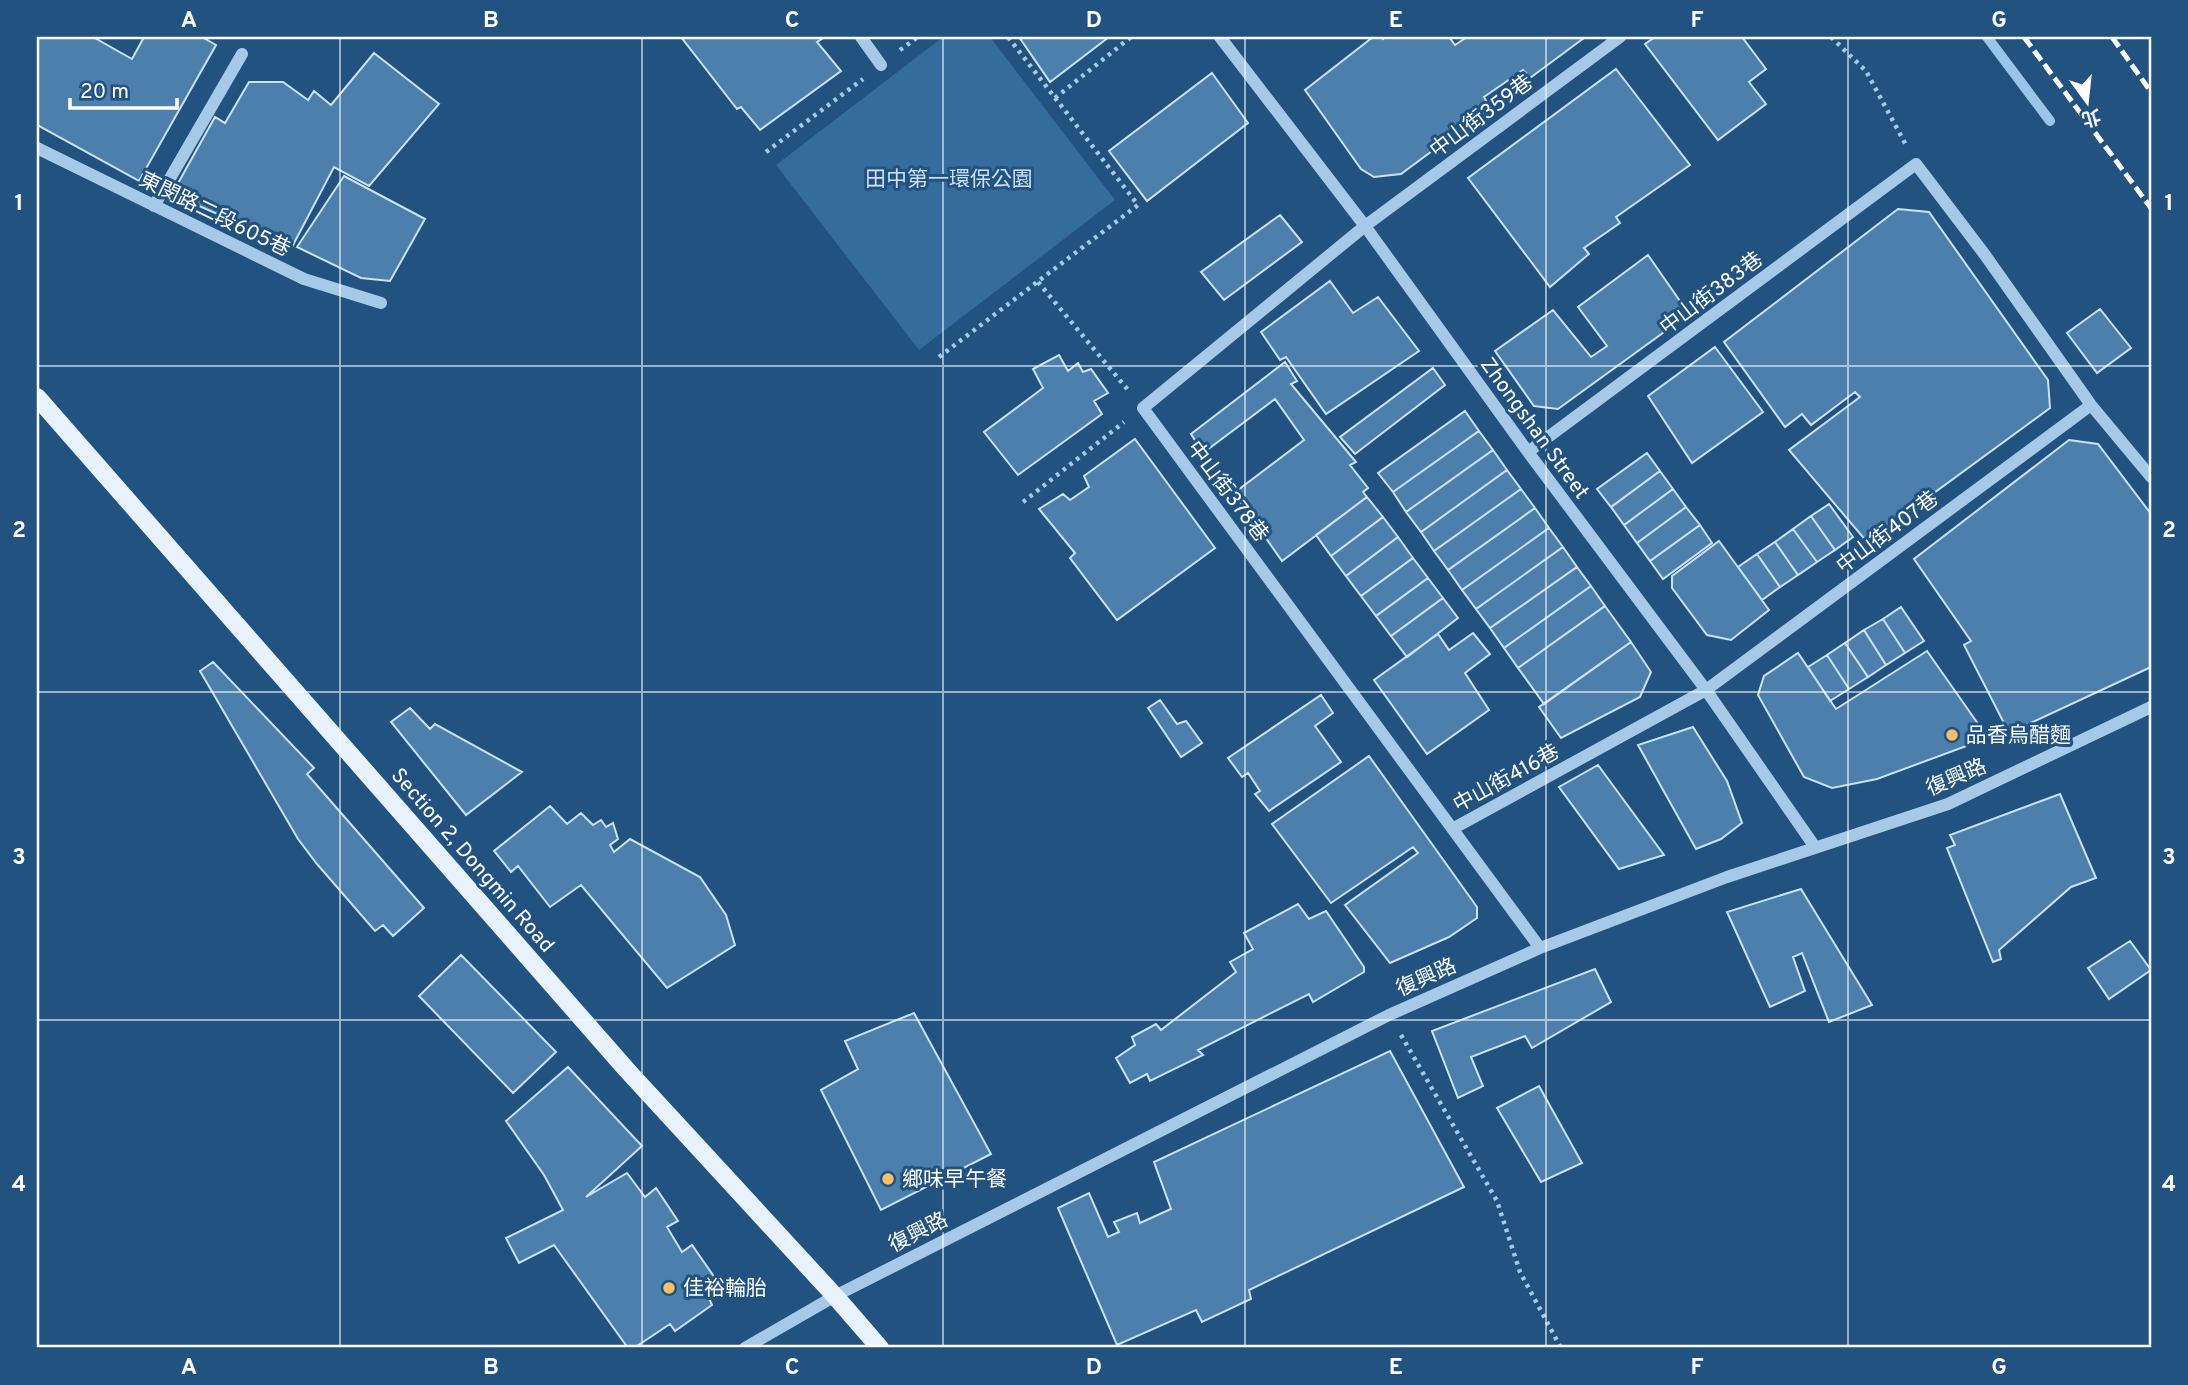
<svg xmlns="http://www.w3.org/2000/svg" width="2188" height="1385" viewBox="0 0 2188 1385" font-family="Overpass,'Noto Sans TC',sans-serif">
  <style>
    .green { fill: #346c9e }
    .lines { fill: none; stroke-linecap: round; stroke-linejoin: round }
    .stream { stroke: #9ac5e9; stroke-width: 10 }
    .building { fill: #4d7fac; stroke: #cae1f6; stroke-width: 2 }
    .path { stroke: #a6c9e8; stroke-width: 4.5; stroke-dasharray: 3.5 5; stroke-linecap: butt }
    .minor { stroke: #a6c9e8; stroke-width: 12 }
    .major { stroke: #e8f2fd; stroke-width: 18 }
    .rail { stroke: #fff; stroke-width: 5; stroke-dasharray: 12 5; stroke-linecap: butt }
    .grid { fill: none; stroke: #fff; stroke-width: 2; stroke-opacity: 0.55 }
    .poi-dot { fill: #f5c067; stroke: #215280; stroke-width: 2.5 }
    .labels { text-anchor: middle; stroke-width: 6; stroke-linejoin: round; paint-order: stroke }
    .street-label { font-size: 21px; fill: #fff; stroke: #215280 }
    .park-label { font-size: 21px; fill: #cae1f6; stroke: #215280 }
    .poi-label { font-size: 21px; fill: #fff; stroke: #215280; text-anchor: start }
    .neatline { fill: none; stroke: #fff; stroke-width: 2.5 }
    .grid-label { font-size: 23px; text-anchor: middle; font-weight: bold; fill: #fff }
  </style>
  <rect width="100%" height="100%" fill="#215280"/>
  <path class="green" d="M943,37h47l125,163 -196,150 -143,-185z"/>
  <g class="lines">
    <path class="stream" d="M1987,37l63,84"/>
  </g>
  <path class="building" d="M37,37h56l39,22 12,-22h58l14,8 -77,136 -102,-56z
    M681,37h144l-8,5 24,29 -81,59 -19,-23 -4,2z
    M1019,37h90l-59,45z
    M1373,37h9l1,2 3,-2h63l6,8 12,-8 117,1 -54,40 -7,-8 -39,27 6,11 -89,66 -27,3 -13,-8 -56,-79z
    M1655,37h87l24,32 -17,13 17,22 -48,36 -73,-96z
    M374,53l65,51 -70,82 -35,-19 -42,80 -120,-53 43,-77 10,6 24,-41h34l25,18 6,-9 17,14z
    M1616,69l74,96 -74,52 4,6 -36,25 5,6 -39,33 -82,-109z
    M1212,73l36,50 -101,78 -38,-50z
    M344,176l81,43 -35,62 -29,-3 -64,-31z
    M1898,209l31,3 119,168 2,28 -183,134 -78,-92 71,-53 -5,-5 -44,33 -9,-11 -17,13 -61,-85z
    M1280,215l22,27 -78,58 -23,-28z
    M1648,255l41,59 -131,95 -24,-3 -39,-55 58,-41 38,47 16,-11 -29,-39z
    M1330,281l23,32 25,-16 41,54 -93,63 -40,-57 -6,3 -19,-28z
    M2100,309l31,39 -34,25 -30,-40z
    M1715,347l48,65 -71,51 -44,-67z
    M1059,355l9,16 10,-8 5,9 8,-3 17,24 -14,8 8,13 -84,61 -34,-43 59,-44 -10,-19z
    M1285,362l12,19 -6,3 65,78 -6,3 18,23 -5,4 4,5 -85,64 -48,-68 70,-53 -29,-41 -72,54 -12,-19z
    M1433,368l12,17 -90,69 -15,-17z
    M1465,411l14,20 -86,61 -15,-19z
    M1479,431l14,19 -87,62 -13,-20z
    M1135,439l80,109 -98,72 -47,-62 5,-5 -36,-44 24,-15 7,6 19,-13 -5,-11z
    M2069,440l29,4 53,70v153l-142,66 -45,-88 7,-4 -57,-82z
    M1493,450l14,20 -86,62 -15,-20z
    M1647,453l13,18 -49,36 -14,-18z
    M1507,470l14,19 -87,62 -13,-19z
    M1660,471l13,18 -49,36 -13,-18z
    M1521,489l14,19 -87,62 -14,-19z
    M1673,489l13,18 -49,36 -13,-18z
    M1367,497l16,20 -52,39 -15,-21z
    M1829,504l24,33 -18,13 -24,-34z
    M1686,507l14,18 -50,36 -13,-18z
    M1535,508l14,20 -87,62 -14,-20z
    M1811,516l24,34 -18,12 -24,-33z
    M1383,517l15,20 -52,39 -15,-20z
    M1700,525l12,18 -49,36 -13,-18z
    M1549,528l14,19 -87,62 -14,-19z
    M1793,529l24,33 -19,13 -23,-33z
    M1398,537l15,21 -52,38 -15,-20z
    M1719,541l50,69 -38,30 -24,-5 -35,-47v-12z
    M1775,542l23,33 -18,12 -23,-33z
    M1563,547l14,20 -87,61 -14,-19z
    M1757,554l23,33 -18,13 -24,-33z
    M1413,558l15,20 -52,38 -15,-20z
    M1577,567l14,19 -87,62 -14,-20z
    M1428,578l15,20 -52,38 -15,-20z
    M1591,586l14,20 -87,62 -14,-20z
    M1443,598l15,20 -51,39 -16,-21z
    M1605,606l26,36 -87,62 -26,-36z
    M1901,607l23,34 -19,12 -22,-34z
    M1883,619l22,34 -19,12 -22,-35z
    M1864,630l22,35 -18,12 -23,-34z
    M1473,633l17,21 -25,19 24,37 -62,44 -53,-74 64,-46 11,16z
    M1631,642l20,30 -11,25 -79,41 -22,-31z
    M1845,643l23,34 -19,12 -22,-34z
    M1927,651l61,87 -111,41 -45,9 -28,-11 -46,-82 6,-19 34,-23 38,56z
    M1827,655l22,34 -19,12 -22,-34z
    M213,662l101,106 -7,6 117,134 -31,28 -10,-11 -8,6 -58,-67 -19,-25 -98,-168z
    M1321,695l12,18 -18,13 26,36 -72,49 -14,-17 5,-3 -12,-18 -6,4 -14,-19z
    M1160,700l17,24 9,-3 16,22 -21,14 -33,-49z
    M410,708l20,21 5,-5 87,48 -56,43 -75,-93z
    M1693,727l34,54 15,42 -21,16 -25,10 -58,-104z
    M1369,756l108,151v11l-28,19 -59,26 -45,-58 73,-52 -5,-6 -82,56 -59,-79z
    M1598,765l66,90 -45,14 -60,-82z
    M2060,794l36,84 -25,9 -72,63 2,9 -8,3 -46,-114 8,-3 -5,-10z
    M550,806l17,18 14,-11 12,12 8,-5 5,7 7,-4 5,16 -8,6 4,7 16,-13 70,38 26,38 9,30 -68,43 -86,-103 -31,22 -32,-41 -7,6 -17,-21z
    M1801,889l71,116 -43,17 -27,-69 -9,4 12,34 -35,16 -43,-95z
    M1298,904l11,15 17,-8 38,56v5l-51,30 -4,-8 -111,56 5,5 -53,26 -3,-7 -17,9 -14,-25 19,-13 -3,-8 24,-13 5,6 75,-58 -6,-10 23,-13 -9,-16z
    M2130,941l21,29 -42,29 -21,-31z
    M461,955l95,97 -43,41 -94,-97z
    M1595,969l16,33 -79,46 -7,-12 -54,21 12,29 -25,12 -26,-67z
    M914,1013l77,141 -110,56 -60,-120 37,-21 -13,-28z
    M1390,1051l74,136 -215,103 2,9 -49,23 -6,-12 -79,35 -59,-137 31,-15 19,44 11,-5 -5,-10 23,-9 3,10 31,-14 -17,-47z
    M568,1067l74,79 -56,51 41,-24 18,24 11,-9 22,33 -11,6 15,25 10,-7 30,43 -14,8 4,9 -37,26 -5,-7 -36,24h-6l-74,-103 -35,18 -13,-25 57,-28 -19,-35 -38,-54z
    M1539,1086l43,77 -41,19 -44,-74z"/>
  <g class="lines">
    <path class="path" d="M1831,37l35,34 40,74
      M900,50l18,-13
      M1055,98l76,-61
      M766,152l97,-73
      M1038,282l90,108
      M939,357l199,-152 -130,-168
      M1023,502l101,-80
      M1401,1035l96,166 23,71 41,76"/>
    <path class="minor" d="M861,37l20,28
      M1220,37l145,189 163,226 178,238 109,157
      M37,148l267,131 77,24
      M154,206l88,-152
      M1528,452l388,-288 69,91 106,150 60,72
      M1454,828l252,-138 385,-285
      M1540,948l-397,-540 222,-182 255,-189
      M745,1348l90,-52 554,-281 151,-67 187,-71 221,-73 203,-97"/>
    <path class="major" d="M37,397l589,672 209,227 45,52"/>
    <path class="rail" d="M2024,37l127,171
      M2112,37l39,55"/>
  </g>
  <path class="grid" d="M340,37v1311M642,37v1311M943,37v1311M1245,37v1311M1546,37v1311M1848,37v1311M37,366h2114M37,692h2114M37,1020h2114"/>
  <g class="poi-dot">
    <circle cx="1952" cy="735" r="7"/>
    <circle cx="888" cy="1179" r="7"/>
    <circle cx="669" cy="1288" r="7"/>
  </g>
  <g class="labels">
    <g class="street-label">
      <text transform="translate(1481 116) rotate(-37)" y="7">中山街359巷</text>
      <text transform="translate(215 214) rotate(26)" y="7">東閔路二段605巷</text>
      <text transform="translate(1711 293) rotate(-37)" y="7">中山街383巷</text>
      <text transform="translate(1535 428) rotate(54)" y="7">Zhongshan Street</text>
      <text transform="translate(1228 491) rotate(53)" y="7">中山街378巷</text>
      <text transform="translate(1887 532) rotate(-37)" y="7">中山街407巷</text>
      <text transform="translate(1956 777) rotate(-23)" y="7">復興路</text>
      <text transform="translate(1506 778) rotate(-29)" y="7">中山街416巷</text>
      <text transform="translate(473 860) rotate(49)" y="7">Section 2, Dongmin Road</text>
      <text transform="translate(1426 977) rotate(-24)" y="7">復興路</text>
      <text transform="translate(918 1232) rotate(-27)" y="7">復興路</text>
    </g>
    <g class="park-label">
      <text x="949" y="186">田中第一環保公園</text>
    </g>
    <g class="poi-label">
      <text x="1966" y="742">品香烏醋麵</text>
      <text x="902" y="1186">鄉味早午餐</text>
      <text x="683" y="1295">佳裕輪胎</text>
    </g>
  </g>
  <rect width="2188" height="1385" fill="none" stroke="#215280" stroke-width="77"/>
  <g transform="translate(2087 102) rotate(165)" stroke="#215280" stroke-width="5" paint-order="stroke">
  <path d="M0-5L12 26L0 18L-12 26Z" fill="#ffffff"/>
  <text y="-10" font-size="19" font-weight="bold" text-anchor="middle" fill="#ffffff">北</text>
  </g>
  <path d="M70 98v10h107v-10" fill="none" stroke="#ffffff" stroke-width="3.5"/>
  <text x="80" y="98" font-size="21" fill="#ffffff" stroke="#215280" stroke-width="5" paint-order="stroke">20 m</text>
  <rect x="38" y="38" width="2112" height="1308" class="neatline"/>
  <g class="grid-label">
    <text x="189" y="27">A</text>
    <text x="491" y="27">B</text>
    <text x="792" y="27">C</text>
    <text x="1094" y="27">D</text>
    <text x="1396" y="27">E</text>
    <text x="1697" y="27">F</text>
    <text x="1999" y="27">G</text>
    <text x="19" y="210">1</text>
    <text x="2169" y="210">1</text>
    <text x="19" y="537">2</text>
    <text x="2169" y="537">2</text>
    <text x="19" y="864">3</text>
    <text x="2169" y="864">3</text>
    <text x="19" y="1191">4</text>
    <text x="2169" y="1191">4</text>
    <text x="189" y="1374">A</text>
    <text x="491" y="1374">B</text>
    <text x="792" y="1374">C</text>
    <text x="1094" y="1374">D</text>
    <text x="1396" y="1374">E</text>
    <text x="1697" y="1374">F</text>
    <text x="1999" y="1374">G</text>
  </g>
</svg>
